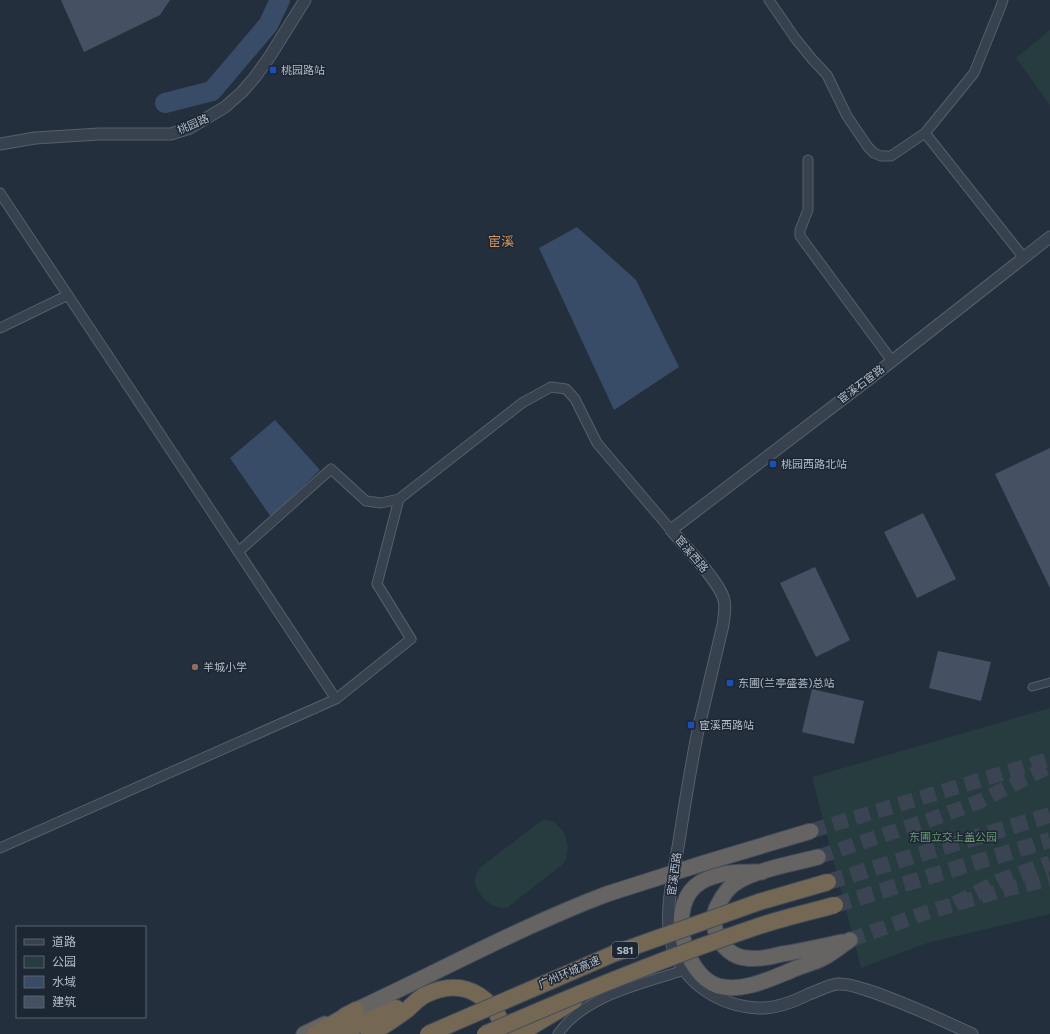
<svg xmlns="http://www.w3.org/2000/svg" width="1050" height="1034" viewBox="0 0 1050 1034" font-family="Commissioner,'Noto Sans SC',sans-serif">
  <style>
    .green { fill: #263c3f }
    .water { fill: #394c67 }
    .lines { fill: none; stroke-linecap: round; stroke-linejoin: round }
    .river { stroke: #394c67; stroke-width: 20 }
    .building { fill: #455162 }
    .trunk-tunnel { stroke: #3a4453; stroke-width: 15; stroke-dasharray: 15 8; stroke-linecap: butt }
    .motorway-tunnel { stroke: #3a4453; stroke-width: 16; stroke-dasharray: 16 8; stroke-linecap: butt }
    .pedestrian-casing { stroke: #565f6c; stroke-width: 9 }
    .minor-casing { stroke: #565f6c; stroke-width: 11 }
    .tertiary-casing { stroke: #565f6c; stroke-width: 13 }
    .trunk-casing { stroke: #434c59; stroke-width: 17 }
    .motorway-casing { stroke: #434c59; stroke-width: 18 }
    .pedestrian { stroke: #38414e; stroke-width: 7 }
    .minor { stroke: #38414e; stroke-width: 9 }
    .tertiary { stroke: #38414e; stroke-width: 11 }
    .trunk { stroke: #656462; stroke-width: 15 }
    .motorway { stroke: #746855; stroke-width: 16 }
    .trunk-bridge-casing { stroke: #434c59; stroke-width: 17; stroke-linecap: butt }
    .motorway-bridge-casing { stroke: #434c59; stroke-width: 18; stroke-linecap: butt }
    .trunk-bridge { stroke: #656462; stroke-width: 15 }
    .motorway-bridge { stroke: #746855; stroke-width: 16 }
    .transit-dot { fill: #1a4fb4; stroke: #1d2633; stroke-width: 1.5 }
    .education-dot { fill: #8d6e63; stroke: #1d2633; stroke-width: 1.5 }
    .labels { text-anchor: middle; stroke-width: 3; stroke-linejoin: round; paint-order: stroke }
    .shield { fill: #1d2633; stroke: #878f9c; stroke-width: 1 }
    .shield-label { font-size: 10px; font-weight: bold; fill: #b4bcc9 }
    .poi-label { font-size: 11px; fill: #b4bcc9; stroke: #1d2633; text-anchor: start }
    .street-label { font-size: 11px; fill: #b4bcc9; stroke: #1d2633 }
    .park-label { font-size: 11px; fill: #6b9a76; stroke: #1d2633 }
    .quarter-label { font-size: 13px; fill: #d59563; stroke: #1d2633 }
  </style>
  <rect width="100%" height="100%" fill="#242f3e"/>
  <path class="green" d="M1050,30v75l-34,-47z
    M1050,708v206l-123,29 -66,25 -49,-191z
    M546,820l8,2 8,8 3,5 3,12 -2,12 -3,5 -55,43c-13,6 -35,-15 -33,-28 1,-4 4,-9 6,-12l60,-46z"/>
  <path class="water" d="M577,227l59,53 43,87 -65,43 -75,-162z
    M275,420l45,50 -49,47 -41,-59z"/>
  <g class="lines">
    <path class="river" d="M165,103l47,-12 56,-66 12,-25"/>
  </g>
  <path class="building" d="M61,0h109l-10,15 -76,37z
    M1050,448v140l-55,-114z
    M923,513l33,66 -39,19 -33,-66z
    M815,567l35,73 -34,17 -36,-74z
    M938,651l53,11 -10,39 -52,-13z
    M812,689l52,12 -10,43 -52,-12z"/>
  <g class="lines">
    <path class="trunk-tunnel" d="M811,831l239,-72
      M818,857l114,-38 44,-16 74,-37
      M850,940l75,-27 74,-22 51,-12"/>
    <path class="motorway-tunnel" d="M828,882l222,-67
      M955,904l45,-23 50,-18
      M835,905l215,-65"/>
    <defs>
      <path id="pedestrian" d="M1032,687l18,-5"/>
      <path id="minor" d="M769,0l26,38 17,21 15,16 20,41 21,31 6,6 7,3h10l34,-23 49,-60 27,-67 2,-6
        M925,133l99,125
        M808,160v50l-8,20v6l92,125
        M0,193l336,506
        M0,328l68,-33
        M238,552l93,-83 35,32 15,2 18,-4
        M0,848l336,-149 75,-60 -34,-55 22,-85 123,-96 29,-16 15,2 9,10 22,44 74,87
        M558,1034c27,-39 83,-49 126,-64"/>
      <path id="tertiary" d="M0,144l35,-6 64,-4h72l19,-6 35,-21 17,-15 13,-15 15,-21 35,-56
        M972,1034c-32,-15 -65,-30 -99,-42 -10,-3 -24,-9 -35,-8 -10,1 -20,7 -29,10 -16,8 -34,15 -51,14 -38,-2 -73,-24 -85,-60 -11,-31 1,-75 6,-107 6,-38 12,-77 20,-115 8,-34 16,-68 24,-101 1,-8 3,-18 1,-25 -4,-18 -40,-55 -53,-70l202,-154 177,-139"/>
      <path id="trunk" d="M818,857c-23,6 -62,13 -81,25 -9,5 -15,15 -19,23 -5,9 -5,20 -1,30 5,12 16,22 29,23 12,2 25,-1 36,-4 20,-3 40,-8 60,-12
        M762,872c-21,0 -42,-1 -61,10 -36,21 -18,93 17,104 26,7 56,-9 79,-18 9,-4 20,-6 28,-11 9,-5 17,-12 25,-17
        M345,1015c88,-40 172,-87 262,-121
        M304,1034l21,-10"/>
      <path id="motorway" d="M315,1034l41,-24
        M339,1034l57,-26
        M369,1034c14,-7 27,-16 39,-25 5,-5 11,-11 17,-14 19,-9 37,-11 55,1 14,10 21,21 24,38
        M519,1034l55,-33"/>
    </defs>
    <use href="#pedestrian" class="pedestrian-casing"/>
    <use href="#minor" class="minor-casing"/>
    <use href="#tertiary" class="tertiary-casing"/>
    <use href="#trunk" class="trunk-casing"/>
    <use href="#motorway" class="motorway-casing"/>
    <use href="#pedestrian" class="pedestrian"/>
    <use href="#minor" class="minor"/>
    <use href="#tertiary" class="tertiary"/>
    <use href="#trunk" class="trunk"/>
    <use href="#motorway" class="motorway"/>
    <defs>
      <path id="trunk-bridge" d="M607,894l97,-31 107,-32"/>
      <path id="motorway-bridge" d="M428,1034l185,-80 146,-52 69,-20
        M485,1034c89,-39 179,-76 271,-107 26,-9 53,-15 79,-22"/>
    </defs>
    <use href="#trunk-bridge" class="trunk-bridge-casing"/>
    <use href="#motorway-bridge" class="motorway-bridge-casing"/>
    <use href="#trunk-bridge" class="trunk-bridge"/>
    <use href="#motorway-bridge" class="motorway-bridge"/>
  </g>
  <g class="transit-dot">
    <rect x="269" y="66" width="8" height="8" rx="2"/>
    <rect x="769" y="460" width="8" height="8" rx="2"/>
    <rect x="726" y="679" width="8" height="8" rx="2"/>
    <rect x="687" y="721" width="8" height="8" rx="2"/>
  </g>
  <circle class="education-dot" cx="195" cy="667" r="4"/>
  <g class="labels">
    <rect class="shield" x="612" y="942" width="26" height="16" rx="3"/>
    <g class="shield-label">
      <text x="625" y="954">S81</text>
    </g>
    <g class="poi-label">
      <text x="281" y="74">桃园路站</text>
      <text x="781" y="468">桃园西路北站</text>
      <text x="203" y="671">羊城小学</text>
      <text x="738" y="687">东圃(兰亭盛荟)总站</text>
      <text x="699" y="729">宦溪西路站</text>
    </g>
    <g class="street-label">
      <text transform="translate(193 124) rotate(-24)" y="4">桃园路</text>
      <text transform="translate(861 384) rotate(-37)" y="4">宦溪石宦路</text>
      <text transform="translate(692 554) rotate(50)" y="4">宦溪西路</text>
      <text transform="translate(674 874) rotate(-82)" y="4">宦溪西路</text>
      <text transform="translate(569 972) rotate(-23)" y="4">广州环城高速</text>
    </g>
    <g class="park-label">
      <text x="953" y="841">东圃立交上盖公园</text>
    </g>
    <g class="quarter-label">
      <text x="501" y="246">宦溪</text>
    </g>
  </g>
  <rect x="16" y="926" width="130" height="92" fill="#1d2633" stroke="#59626f"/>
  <rect x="24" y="939" width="20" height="6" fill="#38414e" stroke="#59626f"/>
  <text x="52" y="946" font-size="12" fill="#b4bcc9">道路</text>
  <rect x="24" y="956" width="20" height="12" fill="#263c3f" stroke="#59626f"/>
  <text x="52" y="966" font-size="12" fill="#b4bcc9">公园</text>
  <rect x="24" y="976" width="20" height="12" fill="#394c67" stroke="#59626f"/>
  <text x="52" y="986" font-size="12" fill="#b4bcc9">水域</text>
  <rect x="24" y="996" width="20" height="12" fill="#455162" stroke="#59626f"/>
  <text x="52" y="1006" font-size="12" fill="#b4bcc9">建筑</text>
</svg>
